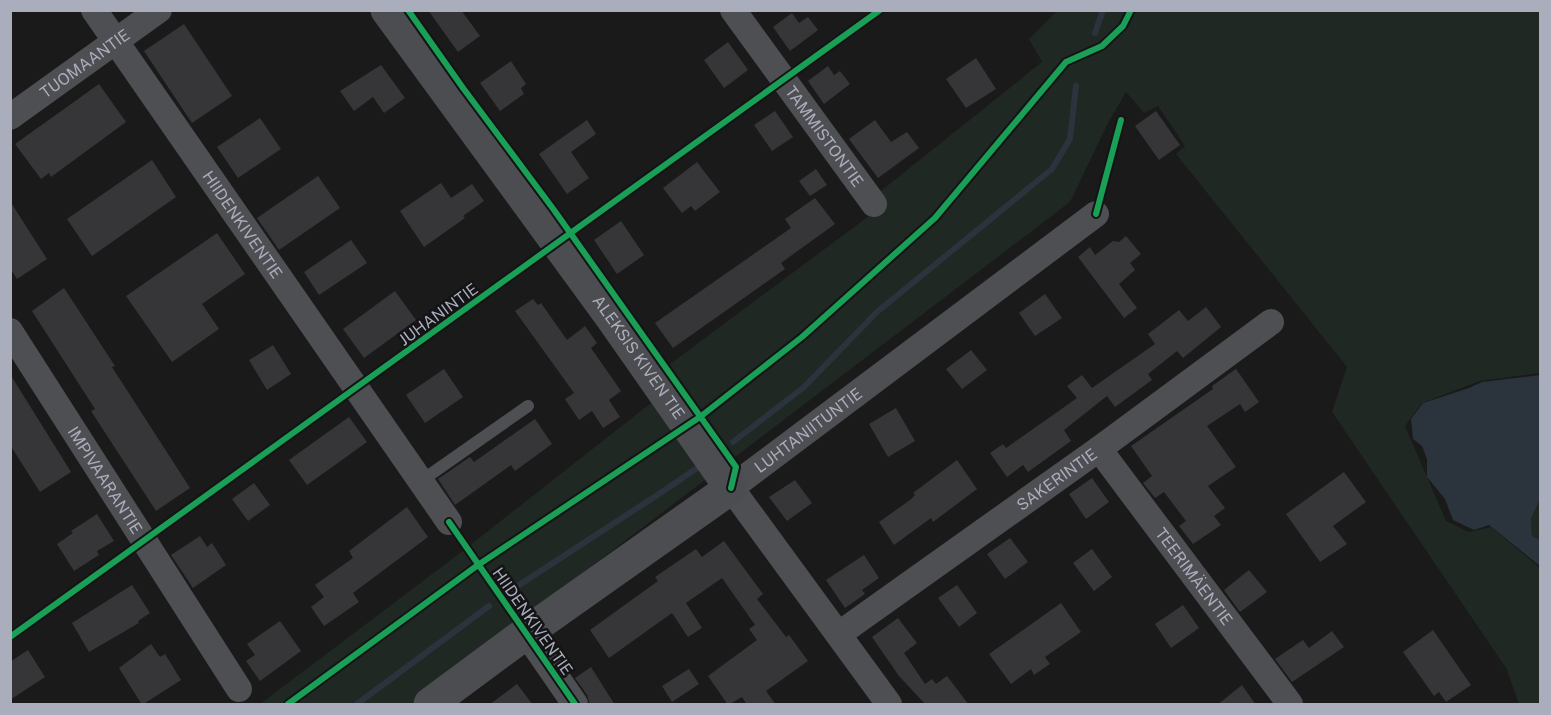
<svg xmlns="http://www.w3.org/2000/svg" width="1551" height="715" viewBox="0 0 1551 715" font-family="'Public Sans',sans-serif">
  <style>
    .green { fill: #1f2822 }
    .water { fill: #2b333d }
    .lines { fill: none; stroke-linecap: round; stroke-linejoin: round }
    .stream { stroke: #2b333d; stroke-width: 6 }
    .building { fill: #363638 }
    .lane { stroke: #4e4f53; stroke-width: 12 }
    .street { stroke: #4e4f53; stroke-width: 26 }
    .secondary { stroke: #4c4d51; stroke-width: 33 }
    .cycleway-casing { stroke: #141416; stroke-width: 10 }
    .cycleway { stroke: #1a9f57; stroke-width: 6 }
    .labels { text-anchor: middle; stroke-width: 5; stroke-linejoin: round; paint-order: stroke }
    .street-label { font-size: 16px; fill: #aaadbc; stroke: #141416 }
  </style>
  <rect width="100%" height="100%" fill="#1a1a1a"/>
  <path class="green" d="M1057,11h483v362l-60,8 -58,22 -17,23 41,95 23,11 22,-5 49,41v136h-21l-13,-36 -174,-256 15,-45 -171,-213 9,-8 -27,-40 -14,7 -18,-21 -18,31 -38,79 -659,502h-151l200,-151 191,-150 19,-39 203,-151 4,-19 165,-132 -13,-23z
    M1540,499v41l-8,-4 -1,-17z"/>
  <path class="water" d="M1540,375v124l-9,20 1,17 8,4v26l-51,-41 -15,5 -21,-10 -8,-21 -18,-22v-18l-5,-13 -9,-7 -2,-20 12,-16 46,-15 13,-6z"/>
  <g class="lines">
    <path class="stream" d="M1095,33l8,-23
      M733,442l71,-55 73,-75 175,-143 18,-30 6,-53
      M510,591l155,-101 32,-22
      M357,704l132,-98"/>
  </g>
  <path class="building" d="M428,10h33l19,26 -22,16z
    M792,13l7,10 9,-6 10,13 -28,21 -17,-24z
    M184,24l48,72 -40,27 -48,-72z
    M728,42l20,28 -24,18 -20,-28z
    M976,58l20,31 -30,19 -20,-29z
    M511,61l15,23 -5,4 3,6 -24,17 -20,-28z
    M381,65l24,33 -21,15 -11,-16 -19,14 -14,-20z
    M828,66l6,9 6,-4 10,13 -26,20 -16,-23z
    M99,84l27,38 -75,55 -2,-4 -8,6 -26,-35z
    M775,111l18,26 -21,14 -18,-26z
    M1156,111l24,34 -21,15 -24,-34z
    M260,118l21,31 -43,29 -21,-31z
    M587,120l9,14 -25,18 18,26 -22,16 -28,-40z
    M875,120l16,22 16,-10 12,16 -41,30 -29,-39z
    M152,160l24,37 -84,59 -25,-37z
    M697,162l23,30 -25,19 -4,-5 -9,7 -19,-25z
    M816,169l11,16 -17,11 -11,-15z
    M318,176l22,32 -61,42 -22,-32z
    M441,183l10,15 21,-14 12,17 -21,15 2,2 -41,29 -24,-36z
    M815,198l20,26 -54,39 4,6 -112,79 -18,-25 136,-95 -6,-9z
    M10,201l37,58 -30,20 -7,-11z
    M621,221l23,34 -27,19 -23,-34z
    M217,233l28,41 -43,30 17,25 -47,33 -46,-66z
    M1126,236l15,18 -11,9 5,7 -16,14 18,24 -13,10 -46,-61 12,-10 5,8 18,-14 6,1z
    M351,240l16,23 -48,32 -15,-23z
    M64,288l51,78 -3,1 78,121 -34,23 -65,-100 4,-2 -63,-98z
    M395,291l21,29 -52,38 -21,-29z
    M1045,294l17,24 -27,18 -16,-23z
    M533,299l5,6 3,-2 26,37 18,-14 12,17 -6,5 30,43 -12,9 11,17 -17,11 -11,-17 -13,9 -14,-21 9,-6 -59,-82z
    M1206,307l15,20 -38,31 -6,-7 -29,23 4,6 -37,27 -8,-11 -43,34 7,11 -43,31 -5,-7 -16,12 -17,-24 13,-9 3,4 71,-50 -10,-12 15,-11 10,13 63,-44 -7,-10 31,-24 9,11z
    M273,345l18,29 -24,16 -18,-30z
    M971,350l16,20 -25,19 -16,-20z
    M444,369l19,28 -38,26 -19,-28z
    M1236,369l23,33 -14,10 -5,-8 -33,22 29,41 -28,19 17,22 -11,8 7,9 -28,19 -14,-18 7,-5 -22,-29 -9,6 -12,-15 9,-7 -21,-30 82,-57 -1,-3z
    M10,374l61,98 -31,20 -30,-47z
    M896,408l19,33 -27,16 -19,-33z
    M349,417l18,25 -60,43 -18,-25z
    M535,419l17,25 -37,27 -4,-6 -56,40 -17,-26 32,-22 4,5z
    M957,460l20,29 -44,33 -2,-4 -37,27 -15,-23 31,-22 5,-5 -2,-2z
    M1344,472l22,30 -33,24 14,18 -27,18 -34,-48z
    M1092,478l17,24 -23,17 -17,-25z
    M795,480l17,23 -25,18 -18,-24z
    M254,483l16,22 -22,16 -16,-22z
    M407,507l21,30 -75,56 6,9 -35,24 -13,-19 13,-10 -9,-12 38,-27 -4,-7z
    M97,514l17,27 -17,10 2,4 -25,16 -17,-27 16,-11 -2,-2z
    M200,536l7,11 5,-4 14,22 -33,23 -22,-33z
    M1010,538l18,24 -23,17 -18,-25z
    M724,541l39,53 -6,5 29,38 3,-2 19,26 -42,30 10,14h-29l-5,-8 -14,8 -20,-29 49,-36 -8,-11 6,-4 -33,-47 -36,25 16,25 -14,9 -16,-24 -63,45 -19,-28 68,-49 -3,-4 41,-28 6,8z
    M1092,549l20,28 -18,14 -21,-28z
    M864,555l15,23 -17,12 3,4 -20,14 -19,-28z
    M1249,570l18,22 -27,20 -16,-22z
    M132,585l18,28 -12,8 1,2 -50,29 -17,-29z
    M957,585l20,28 -18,14 -21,-29z
    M1061,603l20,29 -36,25 5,7 -16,11 -3,-6 -20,15 -22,-30z
    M1183,605l16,23 -28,20 -16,-24z
    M898,618l19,25 -13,10 21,31 7,-5 4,5 11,-8 22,29h-43l-27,-29 -27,-39z
    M280,621l21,30 -41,30 -14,-20 9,-6 -8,-11z
    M1433,630l38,55 -25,17 -7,-10 -5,4 -31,-44z
    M1332,631l12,16 -52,35 -17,-23 28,-19 6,8z
    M151,644l9,13 5,-3 16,26 -39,25 -23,-37z
    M28,650l17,27 -35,23v-38z
    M591,667l24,38h-25l-3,-10 -12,-17z
    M689,669l10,15 -27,18 -10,-16z
    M517,684l16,21h-44z
    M1242,685l14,20h-39z"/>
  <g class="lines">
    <path class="lane" d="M421,481l107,-75"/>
    <g class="street">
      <path id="s1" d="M94,10l355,512"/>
      <path id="s2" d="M733,10l141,194"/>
      <path id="s3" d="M10,117l149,-107"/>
      <path id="s4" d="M10,331l229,358"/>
      <path id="s5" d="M1099,449l191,255"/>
      <path d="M526,633l49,71"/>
      <path id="s6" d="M839,634l260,-185 172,-127"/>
      <path id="s7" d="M889,704l-158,-216 365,-274"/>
    </g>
    <path class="secondary" id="s8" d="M387,10l225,308 119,170 -205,145 -96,71"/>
    <defs>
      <path id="cycleway" d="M408,10l55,78 91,122 182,257 -5,21
        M1096,214l25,-94
        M449,522l126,182
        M10,637l870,-627
        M288,704l190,-139 222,-148 102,-80 133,-119 131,-156 36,-16 21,-20 8,-16"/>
    </defs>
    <use href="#cycleway" class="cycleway-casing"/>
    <use href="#cycleway" class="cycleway"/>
  </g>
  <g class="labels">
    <g class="street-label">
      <text dy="6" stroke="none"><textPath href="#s3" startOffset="92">TUOMAANTIE</textPath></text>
      <text dy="6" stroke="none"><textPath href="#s2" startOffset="156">TAMMISTONTIE</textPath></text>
      <text dy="6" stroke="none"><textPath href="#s1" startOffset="261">HIIDENKIVENTIE</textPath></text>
      <text transform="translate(438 314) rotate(-36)" y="6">JUHANINTIE</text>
      <text dy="6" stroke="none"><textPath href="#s8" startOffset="429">ALEKSIS KIVEN TIE</textPath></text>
      <text dy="6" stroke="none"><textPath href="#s7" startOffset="364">LUHTANIITUNTIE</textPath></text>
      <text dy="6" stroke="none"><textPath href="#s4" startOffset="177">IMPIVAARANTIE</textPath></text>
      <text dy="6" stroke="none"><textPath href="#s6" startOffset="267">SAKERINTIE</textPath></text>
      <text dy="6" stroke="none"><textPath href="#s5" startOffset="159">TEERIMÄENTIE</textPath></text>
      <text transform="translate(533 621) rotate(55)" y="6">HIIDENKIVENTIE</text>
    </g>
  </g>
  <rect width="1551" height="715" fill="none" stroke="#aaadbc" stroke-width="24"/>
</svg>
